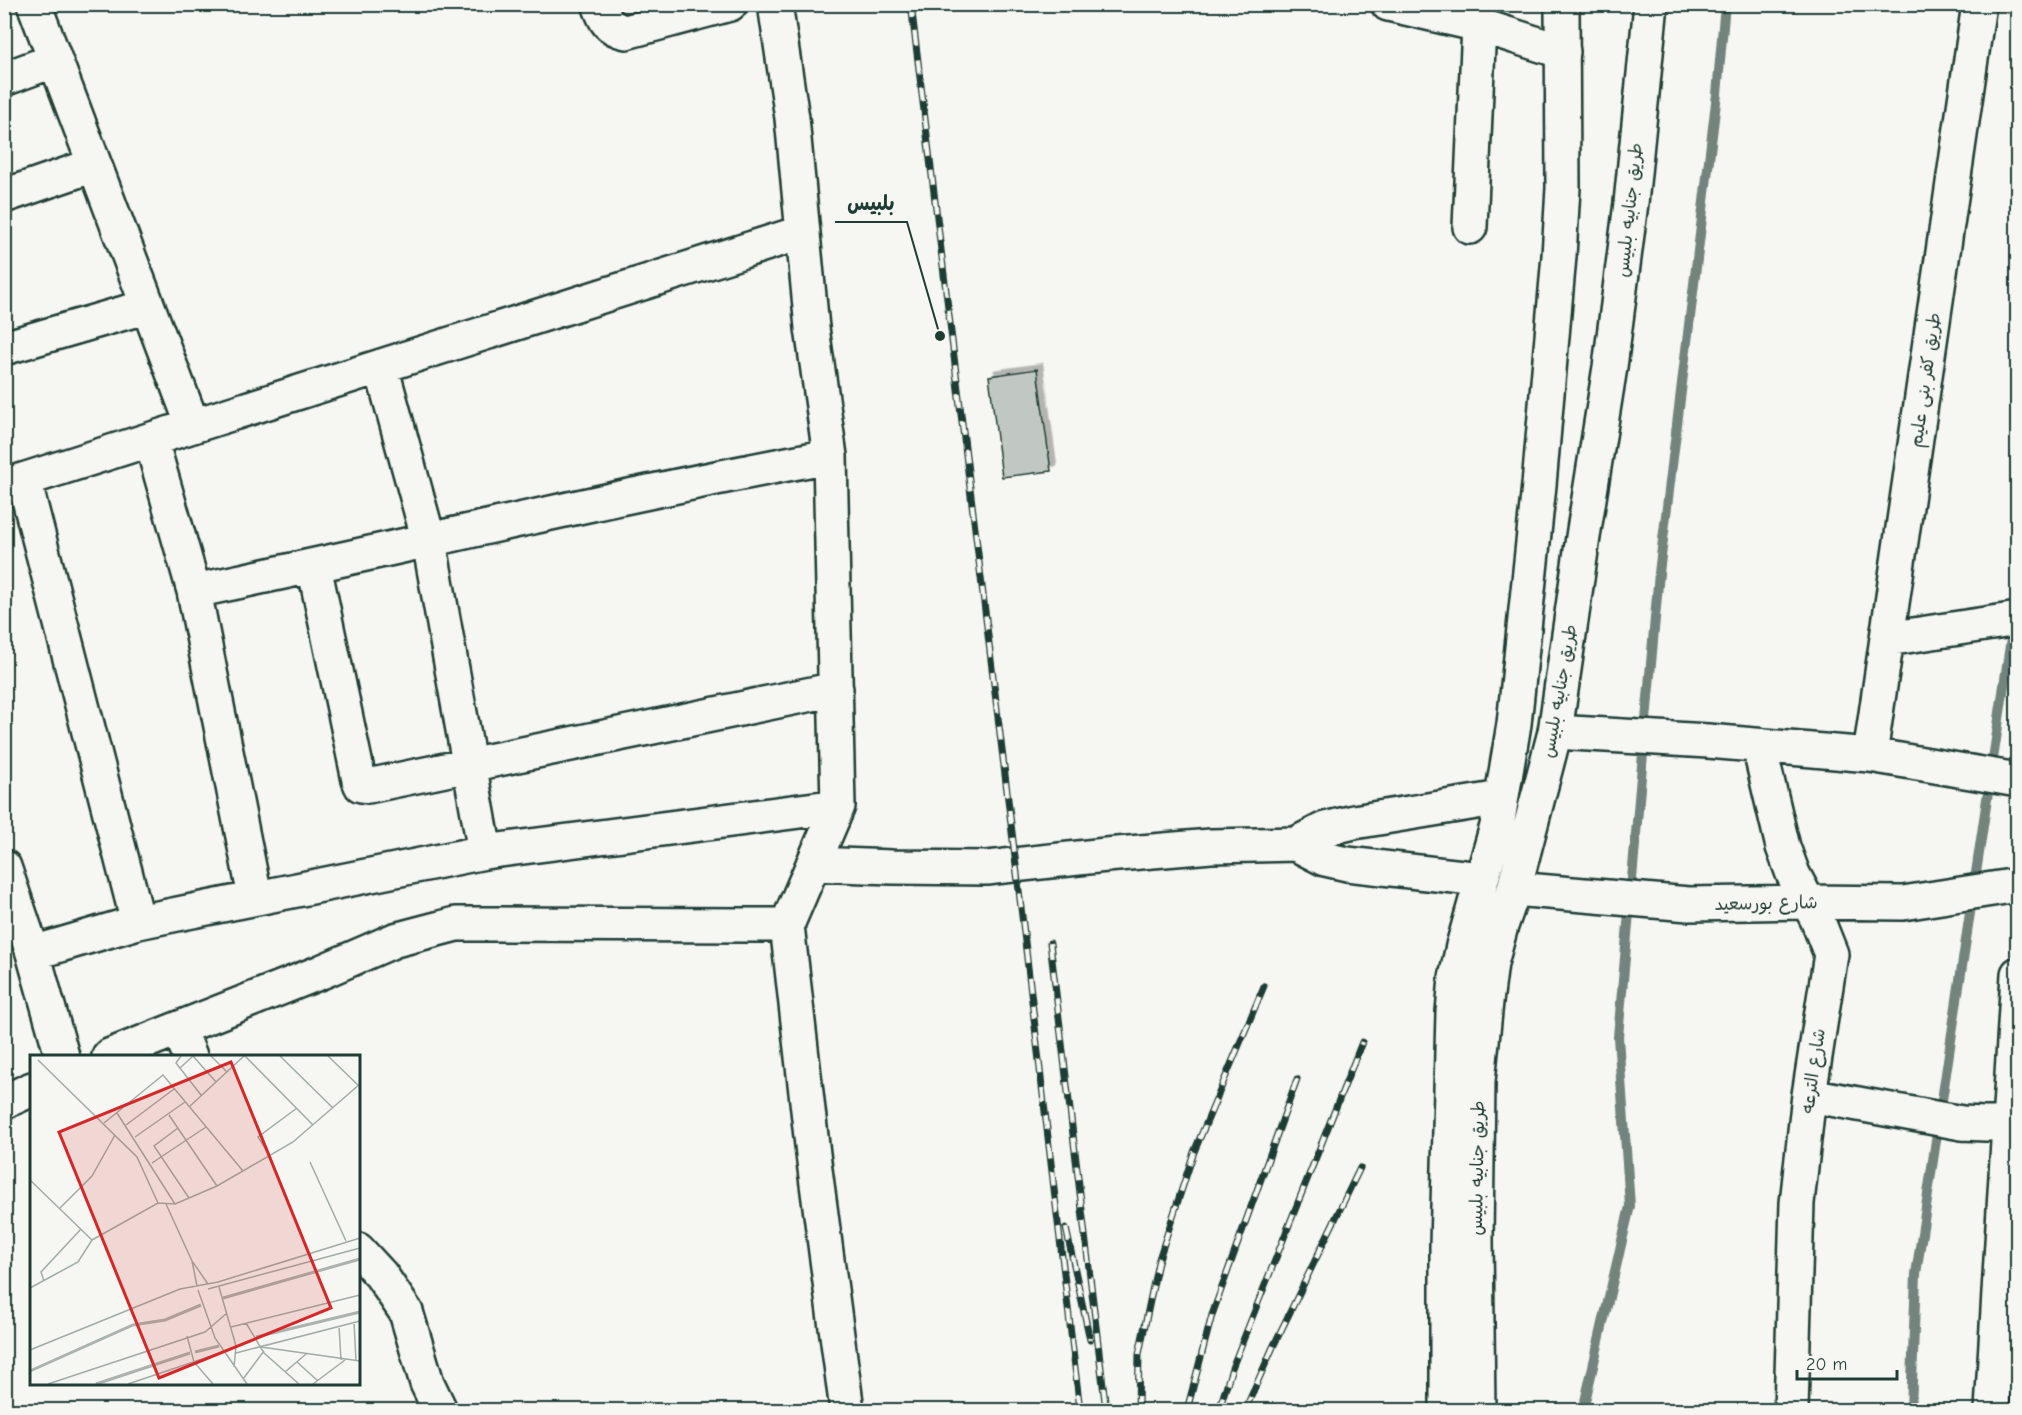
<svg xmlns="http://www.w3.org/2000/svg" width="2022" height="1415" viewBox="0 0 2022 1415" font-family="'Comic Neue','Playpen Sans Arabic',sans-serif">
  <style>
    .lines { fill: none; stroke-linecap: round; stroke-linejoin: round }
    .stream { stroke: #72847d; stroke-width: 10 }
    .building { fill: #c1c8c3; stroke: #1f3d34; stroke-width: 1.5; filter: url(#shadow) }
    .minor-casing { stroke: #1f3d34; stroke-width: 38 }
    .major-casing { stroke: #1f3d34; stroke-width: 38 }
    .minor { stroke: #f6f6f2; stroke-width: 33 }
    .major { stroke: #f6f6f2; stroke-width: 33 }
    .rail-casing { stroke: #1f3d34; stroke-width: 7 }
    .rail { stroke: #f6f6f2; stroke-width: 4.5; stroke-dasharray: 14; stroke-linecap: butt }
    .labels { text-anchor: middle; stroke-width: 4.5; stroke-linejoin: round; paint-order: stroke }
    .street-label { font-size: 18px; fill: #1f3d34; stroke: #f6f6f2 }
    .inset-river { fill: none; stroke: #aab3ae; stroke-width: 3 }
    .inset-road { fill: none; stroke: #a0aca6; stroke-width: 1.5 }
    .view { fill: #d62828; fill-opacity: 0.15; stroke: #d62828; stroke-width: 3 }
    .inset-edge { fill: none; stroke: #1f3d34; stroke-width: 3 }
    .leader { fill: none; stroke: #1f3d34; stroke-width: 2 }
    .callout-dot { fill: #1f3d34; stroke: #f6f6f2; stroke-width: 2 }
    .callout-label { font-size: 20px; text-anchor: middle; font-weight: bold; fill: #1f3d34; stroke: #f6f6f2; stroke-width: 4.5; stroke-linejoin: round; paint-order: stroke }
  </style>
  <defs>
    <filter id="shadow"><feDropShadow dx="5.5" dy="-5.5" stdDeviation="0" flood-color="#0004"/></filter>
  </defs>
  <rect width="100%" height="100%" fill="#f6f6f2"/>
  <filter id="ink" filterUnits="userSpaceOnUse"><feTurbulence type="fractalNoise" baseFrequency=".0167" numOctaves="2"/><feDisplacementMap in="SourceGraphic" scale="12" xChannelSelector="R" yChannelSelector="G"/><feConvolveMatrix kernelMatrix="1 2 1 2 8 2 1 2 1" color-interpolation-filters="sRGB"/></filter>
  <g filter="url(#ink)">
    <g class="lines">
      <path class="stream" d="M1583,1410l47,-204 -12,-169 41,-464 58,-479 8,-90
        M1911,1410l5,-136 102,-682"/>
    </g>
    <path class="building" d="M1037,369l14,102 -49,6 -13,-101z"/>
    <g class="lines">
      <defs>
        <path id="minor" d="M34,4l159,422
          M599,4c6,17 9,24 27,28l104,-28
          M775,4l17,114 20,210 18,128 8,350
          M1388,4l91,21 84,27
          M4,79l51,-19
          M4,196l90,-31
          M1470,227l9,-202
          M4,348l144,-42
          M381,366l48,175 56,311
          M151,440l43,151 61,306
          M24,480l114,442
          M4,486l799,-254
          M314,566l45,214 2,5 7,1 468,-97
          M194,591c212,-44 423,-96 636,-135
          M1887,639l131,-20
          M1555,732l153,9 162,14 148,25
          M1759,746l24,101 10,27 24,45 14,35 -22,141 -12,108 -6,207
          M1870,755l109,-751
          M1296,844l29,15 22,5 134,15
          M813,864l79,3 95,1 119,-13 105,-9 85,-2 29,-15 29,-7 147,-24
          M4,867l29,86 29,103
          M1514,889l175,15 118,-2 96,1 115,-18
          M33,953l105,-31 347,-70 353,-46 -51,119 26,229 34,256
          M179,1029l11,27
          M109,1056l212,-84 74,-32 61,-16 331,1
          M1809,1095l153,28c18,1 38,3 56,-3
          M4,1102l28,-13
          M358,1250l23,25 25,37 21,71 13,27
          M1992,1410l26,-436"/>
        <path id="major" d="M1447,1410v-164l6,-234 3,-34 7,-32 34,-120 17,-102 25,-239 20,-229 4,-68 -1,-184
          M1478,1410l-2,-171 2,-158 8,-79 5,-39 10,-37 13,-37 41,-157 29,-202 26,-163 21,-164 20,-199"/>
      </defs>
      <use href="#minor" class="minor-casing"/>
      <use href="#major" class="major-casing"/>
      <use href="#minor" class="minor"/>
      <use href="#major" class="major"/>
      <defs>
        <path id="rail" d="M911,4l105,861 64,545
          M1050,943l56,467
          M1066,1228l24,112
          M1138,1410l1,-56 19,-92 36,-110 70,-166
          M1187,1410l25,-95 85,-236
          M1219,1410l13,-42 130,-326
          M1245,1410l28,-63 87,-179"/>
      </defs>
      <use href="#rail" class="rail-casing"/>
      <use href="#rail" class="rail"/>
    </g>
  </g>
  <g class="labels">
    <g class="street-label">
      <text transform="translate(1629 210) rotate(-84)" y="6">طريق جنابيه بلبيس</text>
      <text transform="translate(1925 380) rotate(-82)" y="6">طريق كفر بنى عليم</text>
      <text transform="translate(1559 691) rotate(-80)" y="6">طريق جنابيه بلبيس</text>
      <text transform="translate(1766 903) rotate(-1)" y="6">شارع بورسعيد</text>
      <text transform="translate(1813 1071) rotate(-82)" y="6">شارع الترعه</text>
      <text transform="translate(1477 1168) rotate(-89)" y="6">طريق جنابيه بلبيس</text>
    </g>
  </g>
  <g transform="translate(30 1055)">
    <rect width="330" height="330" fill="#f6f6f2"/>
    <path class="inset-river" d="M193,243l137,-39M226,282l104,-25M165,297l24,-6M0,316l103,-46 32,-5 36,-15M66,329l94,-31"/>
    <path class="inset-road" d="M151,1l-5,7 25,32M181,1l16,16M215,1l68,69M250,1l53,52M298,1l30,29M8,5l99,97 21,46M150,13l13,-12 23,26M159,52l55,-51M139,60l48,71M74,68l59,-48 80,96M96,70l48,-36M148,73l-24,18 35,52M105,82l50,-35M240,101l-12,-19 39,-29M280,107l36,79M122,108l54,-36M0,125l62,60 -14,22 -48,26M136,149l26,57 16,23M145,149l42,-18 76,-44 67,-58M30,153l32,-32 23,-41M62,185l66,-37 17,1 -58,-91M162,206l5,25M14,226l-3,-9 40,-43M189,232l17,59 -2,21M178,234l152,-41M168,235l17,48 32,46M324,267l2,39M216,268l18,30 35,31M309,271l2,34M201,272l129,-32M157,281l7,26 19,22M231,292l99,14M0,295l150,-61 38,-7 142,-44M206,298l124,-32M267,307l21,19M255,317l21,-18M213,324l21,-28M18,329l157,-52 22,-19M98,329l95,-32M283,329l32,-24"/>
    <path class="view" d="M201,7l100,246 -172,70 -100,-246z"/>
    <rect width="330" height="330" class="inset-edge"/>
  </g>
  <path class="leader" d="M940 336L907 222H835"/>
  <circle class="callout-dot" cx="940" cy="336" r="6"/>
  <g class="callout-label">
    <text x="871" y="210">بلبيس</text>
  </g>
  <rect width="2022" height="1415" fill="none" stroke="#f6f6f2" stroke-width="24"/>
  <rect x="12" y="12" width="1998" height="1391" fill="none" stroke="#1f3d34" stroke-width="2" filter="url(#ink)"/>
  <path d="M1797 1370v9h100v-9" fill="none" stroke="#1f3d34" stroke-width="3"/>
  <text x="1806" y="1370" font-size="18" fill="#1f3d34" stroke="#f6f6f2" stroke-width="4.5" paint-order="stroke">20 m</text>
</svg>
